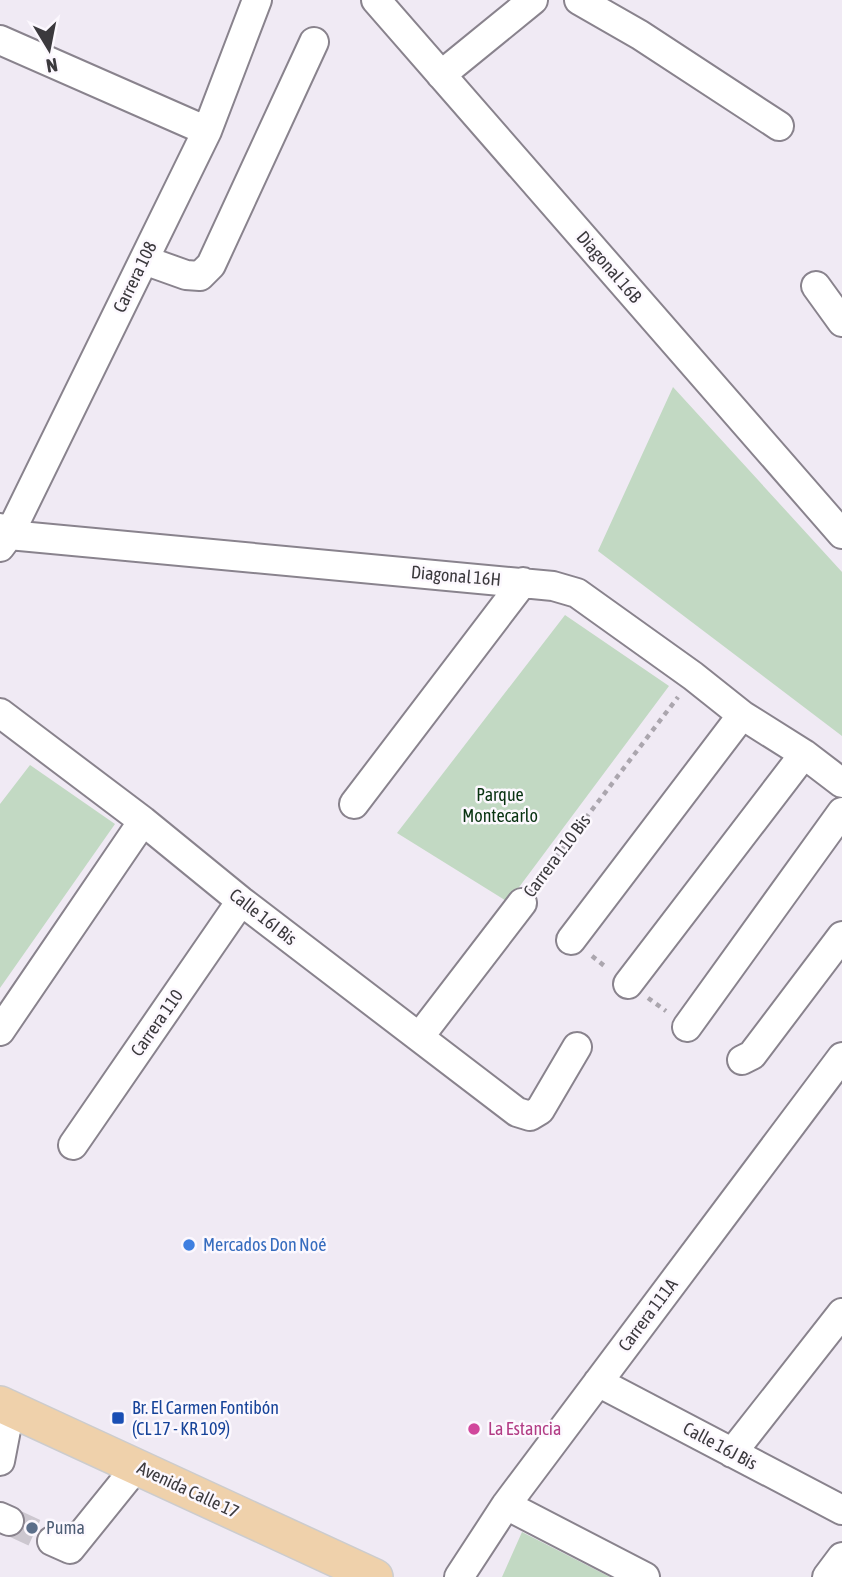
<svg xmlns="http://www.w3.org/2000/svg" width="842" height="1577" viewBox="0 0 842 1577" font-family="'Asap Condensed',sans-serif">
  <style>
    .green { fill: #c2d9c3 }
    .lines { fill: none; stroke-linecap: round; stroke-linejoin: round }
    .minor-tunnel { stroke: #ccc7cf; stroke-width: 28; stroke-dasharray: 28 14; stroke-linecap: butt }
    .minor-casing { stroke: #89838d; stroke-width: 32 }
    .major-casing { stroke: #cccccd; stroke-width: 38 }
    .path { stroke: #aba6ae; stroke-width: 4.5; stroke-dasharray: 5 5; stroke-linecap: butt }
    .minor { stroke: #fff; stroke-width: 28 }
    .major { stroke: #efd1ab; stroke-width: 35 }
    .shop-dot { fill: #3f7fe0; stroke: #fcf8fe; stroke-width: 2.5 }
    .transit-dot { fill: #1a4fb4; stroke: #fcf8fe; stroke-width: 2.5 }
    .hotel-dot { fill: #d1479c; stroke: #fcf8fe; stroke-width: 2.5 }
    .service-dot { fill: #5c6f8a; stroke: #fcf8fe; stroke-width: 2.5 }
    .labels { text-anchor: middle; stroke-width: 5; stroke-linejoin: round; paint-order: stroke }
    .street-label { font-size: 18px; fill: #3b393d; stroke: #fcf8fe }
    .park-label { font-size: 18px; fill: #083311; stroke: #fcf8fe }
    .shop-label { font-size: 18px; fill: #366cbe; stroke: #fcf8fe; text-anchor: start }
    .transit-label { font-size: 18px; fill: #164399; stroke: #fcf8fe; text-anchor: start }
    .hotel-label { font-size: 18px; fill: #b23c85; stroke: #fcf8fe; text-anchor: start }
    .service-label { font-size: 18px; fill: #4e5e75; stroke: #fcf8fe; text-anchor: start }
  </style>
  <rect width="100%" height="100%" fill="#f0eaf4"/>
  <path class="green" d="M673,387l169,185v164l-244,-185z
    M565,615l104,71 -161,216 -111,-69z
    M30,765l85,59 -115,164v-184z
    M522,1532l88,45h-108z"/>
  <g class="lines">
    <path class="minor-tunnel" d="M9,1521l43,20"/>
    <defs>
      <path id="minor" d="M376,0l466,534
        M579,0l61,35 139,91
        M0,40l207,91
        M441,75l92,-75
        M144,260l42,15 14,1 11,-11 103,-223
        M816,286l26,36
        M0,528l9,7 544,51 24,7 116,83 49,39 62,39 38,29
        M0,547l9,-12 198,-404 50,-131
        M0,713l143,108 98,80 276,211 13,4 10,-6 37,-63
        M354,804l169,-222
        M571,940l171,-225
        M628,984l176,-230
        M687,1027l155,-215
        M0,1031l143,-210
        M420,1036l102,-133
        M742,1060l10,-5 90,-119
        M73,1145l168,-244
        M598,1382l244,128
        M732,1453l110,-140
        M0,1461l10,-52
        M506,1505l139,72
        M0,1517l9,4
        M52,1541l18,8 67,-83
        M459,1577l47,-72 336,-448
        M827,1577l15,-20"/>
      <path id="major" d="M0,1404l375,173"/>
    </defs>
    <use href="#minor" class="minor-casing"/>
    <use href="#major" class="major-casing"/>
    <path class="path" d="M537,882l141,-185
      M592,956l15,12
      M648,998l18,13"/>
    <use href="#minor" class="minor"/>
    <use href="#major" class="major"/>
  </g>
  <circle class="shop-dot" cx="189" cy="1245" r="7"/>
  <rect class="transit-dot" x="111" y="1411" width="14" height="14" rx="3.5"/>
  <circle class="hotel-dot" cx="474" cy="1429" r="7"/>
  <circle class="service-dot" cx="32" cy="1528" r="7"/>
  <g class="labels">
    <g class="street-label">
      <text transform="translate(609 267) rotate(49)" y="6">Diagonal 16B</text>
      <text transform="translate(135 277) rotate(-64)" y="6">Carrera 108</text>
      <text transform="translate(456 576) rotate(5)" y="6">Diagonal 16H</text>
      <text transform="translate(557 856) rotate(-53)" y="6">Carrera 110 Bis</text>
      <text transform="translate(263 917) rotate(38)" y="6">Calle 16I Bis</text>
      <text transform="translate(157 1023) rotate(-55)" y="6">Carrera 110</text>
      <text transform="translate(648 1315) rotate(-53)" y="6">Carrera 111A</text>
      <text transform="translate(720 1446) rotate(28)" y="6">Calle 16J Bis</text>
      <text transform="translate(188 1490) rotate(25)" y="6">Avenida Calle 17</text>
    </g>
    <g class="park-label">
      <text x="500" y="801">Parque<tspan x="500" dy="21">Montecarlo</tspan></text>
    </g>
    <g class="shop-label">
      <text x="203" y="1251">Mercados Don Noé</text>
    </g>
    <g class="transit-label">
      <text x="132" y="1414">Br. El Carmen Fontibón<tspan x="132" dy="21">(CL 17 - KR 109)</tspan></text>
    </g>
    <g class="hotel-label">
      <text x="488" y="1435">La Estancia</text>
    </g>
    <g class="service-label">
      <text x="46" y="1534">Puma</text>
    </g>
  </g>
  <g transform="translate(49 49) rotate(170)" stroke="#fcf8fe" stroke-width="5" paint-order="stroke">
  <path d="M0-5L12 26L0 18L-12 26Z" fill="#3b393d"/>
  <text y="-10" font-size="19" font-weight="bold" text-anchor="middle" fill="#3b393d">N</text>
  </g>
</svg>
